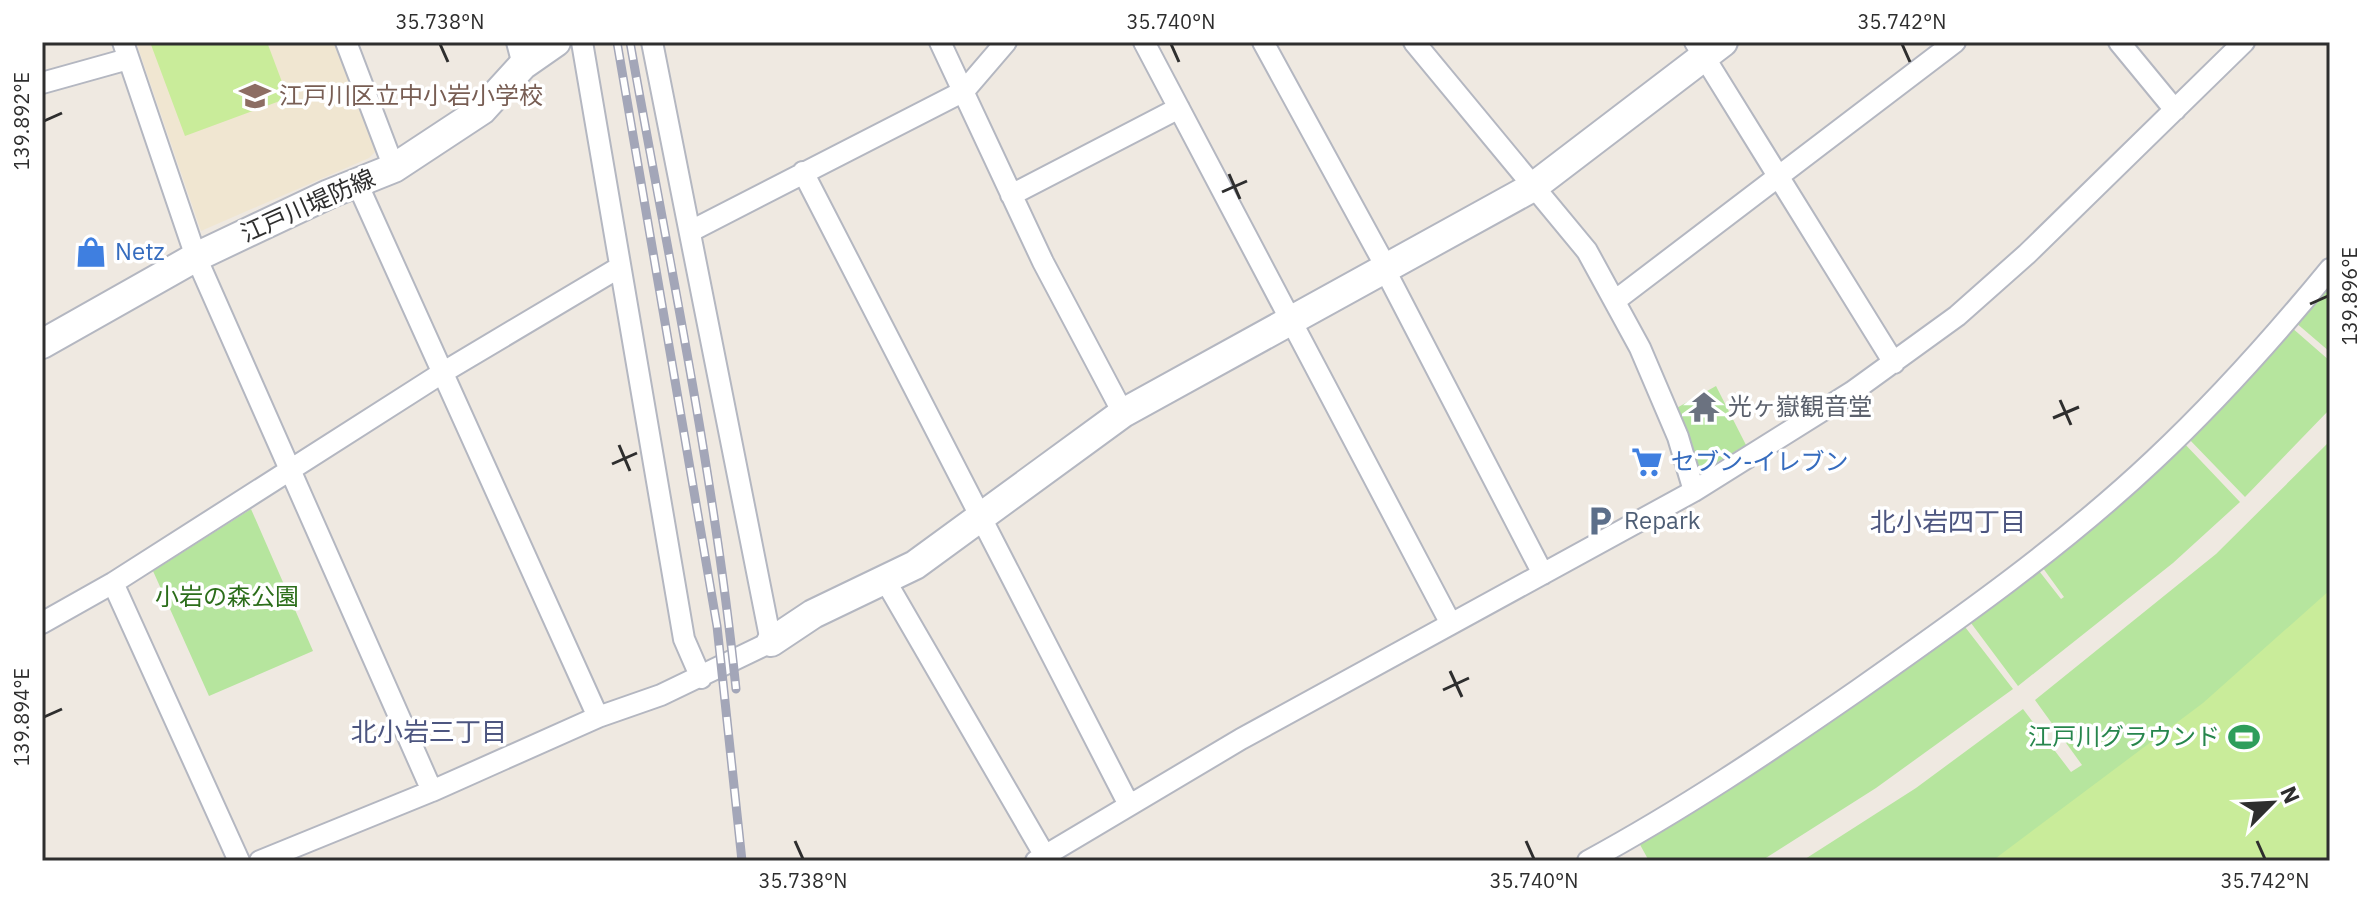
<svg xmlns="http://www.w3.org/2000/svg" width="2372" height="903" viewBox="0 0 2372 903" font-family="'IBM Plex Sans','Noto Sans JP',sans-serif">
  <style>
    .education { fill: #f0e6d1 }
    .green { fill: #b6e59e }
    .pitch { fill: #c9ec9a }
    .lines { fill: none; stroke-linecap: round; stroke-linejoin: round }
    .street-casing { stroke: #b4b7c1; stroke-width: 24 }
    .secondary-casing { stroke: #b4b7c1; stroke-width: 32 }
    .street { stroke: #fff; stroke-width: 20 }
    .secondary { stroke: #fff; stroke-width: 28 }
    .rail-casing { stroke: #a3a6b8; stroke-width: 9 }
    .rail { stroke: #fff; stroke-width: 6; stroke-dasharray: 18; stroke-linecap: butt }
    .ticks { fill: none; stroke: #2e2e2e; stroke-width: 3 }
    .labels { text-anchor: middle; stroke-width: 7; stroke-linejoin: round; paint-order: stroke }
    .education-label { font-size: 24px; fill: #785e54; stroke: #fff; text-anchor: start }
    .street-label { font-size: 24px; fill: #2e2e2e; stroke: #fff }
    .shop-label { font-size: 24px; fill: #366cbe; stroke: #fff; text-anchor: start }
    .worship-label { font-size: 24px; fill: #5b616d; stroke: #fff; text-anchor: start }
    .service-label { font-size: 24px; fill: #4e5e75; stroke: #fff; text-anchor: start }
    .park-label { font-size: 24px; fill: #2c6e1b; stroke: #fff }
    .leisure-label { font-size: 24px; fill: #27864d; stroke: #fff; text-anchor: end }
    .neighbourhood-label { font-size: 26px; fill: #4d5680; stroke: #fff }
    .neatline { fill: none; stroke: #2e2e2e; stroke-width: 3 }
    .ticks-label { font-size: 20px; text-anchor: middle; fill: #2e2e2e }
  </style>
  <rect width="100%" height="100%" fill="#efe9e1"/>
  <path class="education" d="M136,42h198l42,109 -7,7 -168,73z"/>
  <path class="green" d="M2330,280v72l-35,-30z
    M2291,327l39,34v48l-85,88 -58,-60z
    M1716,386l30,59 -47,28 -26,-63z
    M2182,441l58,61 -67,61 -155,123 -50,-67 68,-52 25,32 3,-2 -24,-33z
    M2330,441v420h-528l114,-73 107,-79 48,63 11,-7 -47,-65 181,-146z
    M251,509l62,142 -104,45 -56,-125z
    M1962,623l51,66 -137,99 -115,73h-112l-11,-20z"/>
  <path class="pitch" d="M150,42h117l21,56 -103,38z
    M2330,590v271h-338l211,-158z"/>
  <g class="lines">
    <defs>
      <path id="street" d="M123,42l73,215 236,534
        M346,42l48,126
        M517,42l6,23
        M582,42l102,597 17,39
        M940,42l103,220 80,151
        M1144,42l307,582
        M1263,42l123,225
        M1414,42l173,209 53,97 38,89 16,54
        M1695,42l199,321
        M2119,42l56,68
        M42,83l86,-24
        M803,172l326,633
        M357,183l241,534
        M1011,195l168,-87
        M691,231l273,-140 42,-49
        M1384,268l159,306
        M1616,300l339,-258
        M885,580l160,276
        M113,583l126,278
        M42,623l71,-40 329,-210 178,-106
        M260,861l172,-70 166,-74 63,-22 110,-53 -119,-600
        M1036,861l205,-122 453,-248 158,-99 105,-76 70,-62 217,-212
        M1588,861c94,-51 182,-110 270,-171 101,-71 206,-145 296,-230 63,-59 121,-124 176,-191"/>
      <path id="secondary" d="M42,344l154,-87 133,-63 65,-26 88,-58 41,-45 33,-23
        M771,642l42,-28 102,-49 208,-152 410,-226 190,-145"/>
    </defs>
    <use href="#street" class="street-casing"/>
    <use href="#secondary" class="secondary-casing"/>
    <use href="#street" class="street"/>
    <use href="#secondary" class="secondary"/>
    <defs>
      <path id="rail" d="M617,42l100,584 25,235
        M630,42c38,214 84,430 106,647"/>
    </defs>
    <use href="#rail" class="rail-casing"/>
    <use href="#rail" class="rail"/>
  </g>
  <path class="ticks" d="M440,44l8,18M1171,44l8,18M1902,44l8,18M44,121l18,-8M1229,174l11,25M1222,192l25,-11M2310,304l18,-8M2060,400l11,25M2053,418l26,-11M619,445l11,26M612,464l25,-11M1450,671l12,26M1443,690l26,-12M44,717l18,-8M795,841l8,18M1526,841l8,18M2257,841l8,18"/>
  <defs>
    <symbol id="school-bare" viewBox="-9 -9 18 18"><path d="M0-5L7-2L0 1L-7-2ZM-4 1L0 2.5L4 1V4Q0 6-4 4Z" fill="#8d6e63" stroke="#fff" stroke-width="2.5" paint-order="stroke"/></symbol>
    <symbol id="shop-bare" viewBox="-9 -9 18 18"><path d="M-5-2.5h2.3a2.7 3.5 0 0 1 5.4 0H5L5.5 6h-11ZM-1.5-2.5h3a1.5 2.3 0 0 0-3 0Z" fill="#3f7fe0" stroke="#fff" stroke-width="2.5" paint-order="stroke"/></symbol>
    <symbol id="temple-bare" viewBox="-9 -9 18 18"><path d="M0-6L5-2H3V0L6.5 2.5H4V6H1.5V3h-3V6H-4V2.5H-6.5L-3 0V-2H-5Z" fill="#6b7280" stroke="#fff" stroke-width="2.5" paint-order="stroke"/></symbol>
    <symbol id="supermarket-bare" viewBox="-9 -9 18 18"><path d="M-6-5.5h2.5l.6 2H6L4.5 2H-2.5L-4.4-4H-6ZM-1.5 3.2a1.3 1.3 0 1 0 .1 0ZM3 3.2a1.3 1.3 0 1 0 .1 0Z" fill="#3f7fe0" stroke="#fff" stroke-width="2.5" paint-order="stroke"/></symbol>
    <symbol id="parking-bare" viewBox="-9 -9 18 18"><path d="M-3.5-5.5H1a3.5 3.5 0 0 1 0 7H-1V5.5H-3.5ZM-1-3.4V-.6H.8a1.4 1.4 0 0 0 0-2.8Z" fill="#5c6f8a" stroke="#fff" stroke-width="2.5" paint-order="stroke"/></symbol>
    <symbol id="stadium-bare" viewBox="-9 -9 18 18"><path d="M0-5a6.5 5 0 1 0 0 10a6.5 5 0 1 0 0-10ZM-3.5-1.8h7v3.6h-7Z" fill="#2e9e5b" stroke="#fff" stroke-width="2.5" paint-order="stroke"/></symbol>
  </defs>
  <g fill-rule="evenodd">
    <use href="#school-bare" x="233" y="74" width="44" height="44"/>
    <use href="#shop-bare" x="69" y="230" width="44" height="44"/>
    <use href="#temple-bare" x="1682" y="385" width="44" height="44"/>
    <use href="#supermarket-bare" x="1625" y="440" width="44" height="44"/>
    <use href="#parking-bare" x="1578" y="499" width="44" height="44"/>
    <use href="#stadium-bare" x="2222" y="715" width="44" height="44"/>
  </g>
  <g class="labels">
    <g class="education-label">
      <text x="279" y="104">江戸川区立中小岩小学校</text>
    </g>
    <g class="street-label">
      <text transform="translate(308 206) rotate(-24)" y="8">江戸川堤防線</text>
    </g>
    <g class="shop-label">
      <text x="115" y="260">Netz</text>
      <text x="1671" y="470">セブン-イレブン</text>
    </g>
    <g class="worship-label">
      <text x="1728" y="415">光ヶ嶽観音堂</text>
    </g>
    <g class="service-label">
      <text x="1624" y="529">Repark</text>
    </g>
    <g class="park-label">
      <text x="227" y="605">小岩の森公園</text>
    </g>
    <g class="leisure-label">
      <text x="2220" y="745">江戸川グラウンド</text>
    </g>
    <g class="neighbourhood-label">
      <text x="1948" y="531">北小岩四丁目</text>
      <text x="429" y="741">北小岩三丁目</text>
    </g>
  </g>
  <rect width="2372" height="903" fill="none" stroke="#ffffff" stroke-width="88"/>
  <g transform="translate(2272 803) rotate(66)" stroke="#ffffff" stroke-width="6" paint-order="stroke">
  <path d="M0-6L14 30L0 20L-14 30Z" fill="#2e2e2e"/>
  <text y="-12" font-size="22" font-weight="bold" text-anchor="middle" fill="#2e2e2e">N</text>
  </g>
  <rect x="44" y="44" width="2284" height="815" class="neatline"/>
  <g class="ticks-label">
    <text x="440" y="29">35.738°N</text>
    <text x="1171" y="29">35.740°N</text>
    <text x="1902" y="29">35.742°N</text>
    <text transform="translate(22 121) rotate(-90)" y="7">139.892°E</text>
    <text transform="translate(2350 296) rotate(-90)" y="7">139.896°E</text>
    <text transform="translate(22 717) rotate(-90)" y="7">139.894°E</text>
    <text x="803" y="888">35.738°N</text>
    <text x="1534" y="888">35.740°N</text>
    <text x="2265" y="888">35.742°N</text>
  </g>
</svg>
